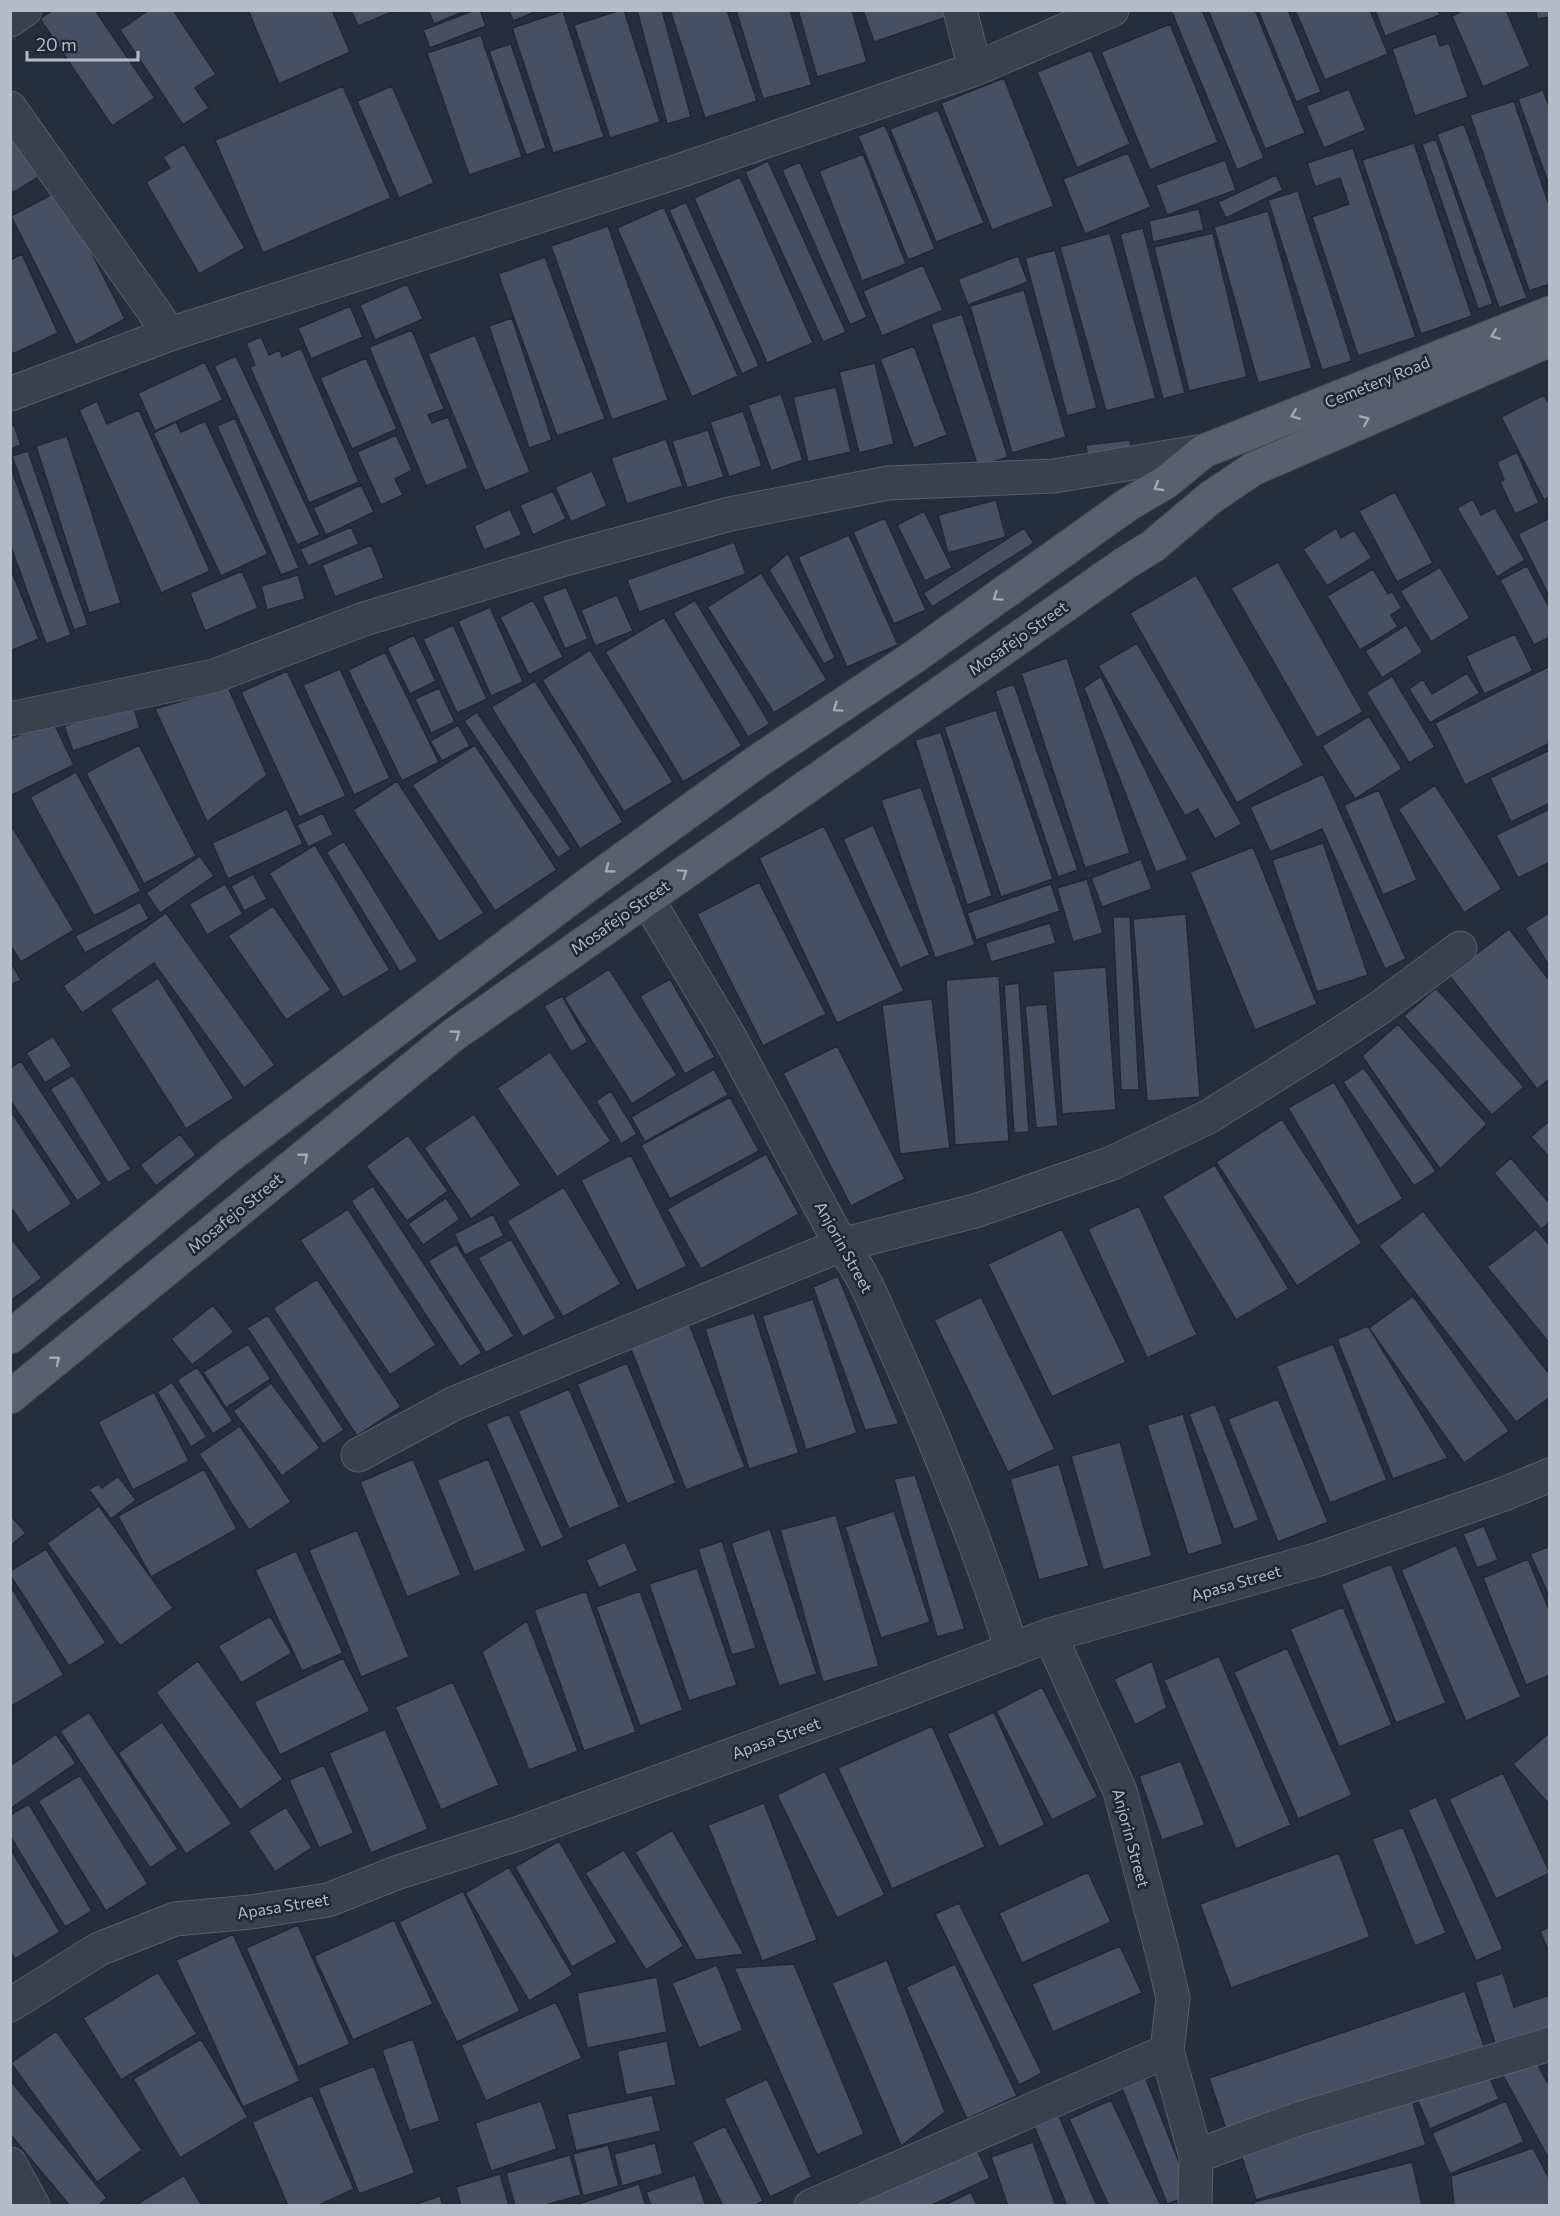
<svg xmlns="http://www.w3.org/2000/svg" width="1560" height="2216" viewBox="0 0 1560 2216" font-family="Commissioner,sans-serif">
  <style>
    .building { fill: #455162; stroke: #1f2835; stroke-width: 1.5 }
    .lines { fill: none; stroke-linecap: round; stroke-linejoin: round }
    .minor-casing { stroke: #565f6c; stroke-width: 35 }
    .major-casing { stroke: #414a57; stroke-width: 35 }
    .minor { stroke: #38414e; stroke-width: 33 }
    .major { stroke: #56606e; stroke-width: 33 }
    .oneway { stroke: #a1aab7 }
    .labels { text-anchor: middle; stroke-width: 5; stroke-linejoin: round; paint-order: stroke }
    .street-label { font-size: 16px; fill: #b4bcc9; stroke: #1d2633 }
  </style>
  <rect width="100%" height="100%" fill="#242f3e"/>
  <path class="building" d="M53,10h42l60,88 -43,28 -72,-107z
    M149,10h24l43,64 -21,14 14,20 -26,17 -63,-95z
    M248,10h84l18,42 -71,32z
    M351,10h46l-39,16z
    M428,10h39l-33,14z
    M475,10h5l6,16 -56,22 -7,-18z
    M509,10h31l-27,11z
    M621,10h3l36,112 -50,16 -36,-113z
    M637,10h25l29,107 -24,7z
    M670,10h57l30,91 -52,17z
    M736,10h54l22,75 -49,14z
    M798,10h54l15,52 -50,15z
    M863,10h85l2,6 -76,26z
    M1171,10h31l62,148 -27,12z
    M1208,10h47l50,123 -40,16z
    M1258,10h30l33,82 -25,10z
    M1295,10h75l18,44 -63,26z
    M1375,10h63l2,5 -55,21z
    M1464,10h42l24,56 -47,21 -31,-71z
    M1536,10h14v7l-13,2z
    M563,11l41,126 -51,16 -41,-125z
    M1170,24l48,118 -68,28 -49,-118z
    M1436,33l4,13 9,-3 19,54 -53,19 -23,-67z
    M481,35l41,122 -53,18 -42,-122z
    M511,44l35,104 -20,7 -37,-104z
    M1091,50l39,94 -53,24 -40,-96z
    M1004,78l50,128 -62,24 -51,-127z
    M343,86l48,112 -128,55 -48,-113z
    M392,86l42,97 -35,15 -42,-97z
    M1349,89l17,41 -42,18 -18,-42z
    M1543,90l7,19v79l-32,-89z
    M1514,101l36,107v76l-21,7 -59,-176z
    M938,110l46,113 -48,19 -46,-113z
    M10,119l33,55 -30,19 -3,-5z
    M1464,124l63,174 -28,10 -62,-174z
    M885,125l50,124 -27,11 -50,-124z
    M1436,139l57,165 -15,5 -56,-165z
    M1414,143l58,173 -51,18 -59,-174z
    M184,144l61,104 -46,26 -53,-92 24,-14 -7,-11z
    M1353,148l63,189 -58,19 -46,-139 37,-13 -9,-26 -25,9 -8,-24z
    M1128,153l23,54 -66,27 -22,-55z
    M863,154l43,110 -44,17 -43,-110z
    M1225,160l11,30 -69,25 -11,-30z
    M768,161l78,171 -23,10 -78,-170z
    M800,162l67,155 -17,8 -68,-155z
    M1276,175l7,15 -57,28 -8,-16z
    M740,177l73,166 -46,20 -73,-165z
    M60,190l65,129 -49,26 -65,-129z
    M1298,191l54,170 -30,9 -54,-170z
    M686,202l73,164 -17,8 -73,-164z
    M664,207l74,169 -46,21 -75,-169z
    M1199,209l5,21 -51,12 -4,-21z
    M1268,211l44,157 -54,15 -44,-156z
    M608,226l60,174 -56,20 -61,-174z
    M1143,228l42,165 -22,6 -43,-165z
    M1110,233l46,165 -50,13 -46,-164z
    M1213,233l34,144 -58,14 -35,-144z
    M1055,250l42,158 -30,8 -42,-158z
    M22,254l36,79 -45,21 -3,-5v-89z
    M1018,256l10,26 -60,23 -10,-26z
    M545,257l60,162 -48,17 -59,-162z
    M923,265l20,45 -61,26 -19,-45z
    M407,284l16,35 -48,21 -15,-35z
    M1024,290l42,147 -54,16 -42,-147z
    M350,306l13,31 -52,22 -13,-31z
    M962,314l46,143 -30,10 -47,-143z
    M512,318l40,122 -23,8 -40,-122z
    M412,330l32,79 -16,6 4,8 16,-6 20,51 -42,18 -57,-139z
    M475,335l55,137 -45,19 -57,-137z
    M261,337l8,18 11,-5 2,7 19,-9 58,134 -50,21 -59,-136 5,-2 -9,-22z
    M914,346l33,89 -33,13 -34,-89z
    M236,356l84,179 -23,10 -83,-179z
    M366,358l31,71 -45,20 -32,-71z
    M205,362l18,38 -68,31 -17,-38z
    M875,363l19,81 -35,9 -20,-81z
    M836,387l15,65 -43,10 -15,-65z
    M781,394l22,66 -32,11 -23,-66z
    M1544,395l6,11v91l-6,3 -43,-83z
    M97,401l10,23 32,-14 71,161 -49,22 -82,-183z
    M743,411l19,55 -33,11 -19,-55z
    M235,418l64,150 -18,7 -64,-149z
    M205,421l63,133 -47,22 -68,-143 23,-11 5,10z
    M14,425l7,20 -11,4v-23z
    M708,430l16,47 -37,11 -15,-47z
    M396,435l16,35 -17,9 8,16 -22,10 -24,-53z
    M67,436l54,167 -32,10 -53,-167z
    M666,439l17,47 -56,18 -16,-46z
    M1130,440l3,19 -44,6 -3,-20z
    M28,451l60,174 -14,5 -62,-174z
    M1517,452l22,51 -24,11 -15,-32 4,-2 -7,-18z
    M10,465l61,170 -25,9 -36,-100z
    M592,471l15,35 -36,16 -16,-35z
    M361,485l13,27 -48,23 -13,-27z
    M553,491l13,28 -33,16 -13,-30z
    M1395,492l38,71 -36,19 -38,-71z
    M1473,499l8,16 14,-7 30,52 -28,17 -40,-69z
    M996,500l10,37 -58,16 -10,-38z
    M510,509l12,26 -38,15 -10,-24z
    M924,511l28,57 -27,13 -28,-56z
    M885,518l41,92 -32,14 -41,-92z
    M1550,518v80l-32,-64z
    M351,527l8,17 -51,22 -8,-17z
    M1024,528l10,15 -102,64 -9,-14z
    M1336,528l5,10 13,-8 18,28 -45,28 -24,-37z
    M849,535l49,110 -51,22 -49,-110z
    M734,542l12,32 -107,38 -12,-32z
    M371,545l13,33 -49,19 -13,-32z
    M788,553l47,105 -11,6 -55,-94z
    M1278,562l85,150 -46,26 -86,-150z
    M1527,566l23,43v28l-16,8 -34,-65z
    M10,567l29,72 -29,12z
    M1440,567l30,51 -39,24 -31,-51z
    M1373,569l15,25 4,-3 10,17 -11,7 7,12 -38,23 -33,-54z
    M242,571l16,37 -53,23 -15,-38z
    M761,573l66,107 -53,33 -67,-106z
    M298,575l7,24 -38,11 -6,-24z
    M1196,575l108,190 -67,38 -107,-190z
    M566,587l22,52 -23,10 -23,-53z
    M617,595l16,36 -38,15 -14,-36z
    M533,600l30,57 -34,18 -29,-58z
    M695,600l75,124 -22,13 -75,-124z
    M490,607l33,75 -32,14 -33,-75z
    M664,617l78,129 -59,36 -78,-130z
    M453,625l34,74 -30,14 -34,-74z
    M1406,625l17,27 -41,26 -17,-27z
    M1515,634l18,37 -49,23 -18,-38z
    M414,635l22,46 -26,13 -23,-46z
    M1137,643l105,181 -27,15 -17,-30 -13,7 -87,-150z
    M590,650l83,132 -49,30 -82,-132z
    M385,652l54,110 -37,19 -54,-111z
    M1067,658l63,195 -45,15 -64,-195z
    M1550,666v77l-85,42 -30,-62z
    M340,669l50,109 -36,17 -51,-110z
    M287,671l59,125 -47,21 -58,-125z
    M1467,673l13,20 -50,30 -21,-34 14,-10 9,15z
    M1101,676l87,184 -32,12 -72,-184z
    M1392,676l43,71 -26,16 -43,-71z
    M535,681l88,141 -43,27 -89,-142z
    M1014,684l64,186 -20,7 -63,-186z
    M228,687l39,88 -60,47 -52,-113z
    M439,688l16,34 -24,11 -16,-34z
    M132,702l8,26 -67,23 -9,-25z
    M996,710l57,169 -52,18 -57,-170z
    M477,712l94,137 -13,9 -94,-137z
    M1369,716l33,53 -47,30 -33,-53z
    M52,719l22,46 -64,31v-57z
    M458,725l12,21 -28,15 -12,-20z
    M941,732l51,164 -25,9 -52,-165z
    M139,745l57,111 -52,28 -58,-111z
    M475,745l82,125 -62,41 -83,-126z
    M1550,750v53l-39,19 -21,-44z
    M76,772l65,119 -47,25 -64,-119z
    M1323,774l83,185 -21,10 -63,-140 -52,23 -20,-45z
    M397,781l87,132 -45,29 -86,-132z
    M1435,785l67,104 -38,24 -66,-104z
    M921,787l54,158 -40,13 -54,-158z
    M1379,790l38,90 -34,15 -39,-90z
    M287,809l16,35 -75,35 -16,-36z
    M1550,809v53l-32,16 -22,-43z
    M323,813l10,22 -25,12 -11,-22z
    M10,823l64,107 -53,32 -11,-17z
    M873,825l57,130 -30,13 -57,-129z
    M824,826l80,165 -67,32 -78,-165z
    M344,841l74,120 -18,11 -74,-120z
    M1323,843l45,132 -51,17 -45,-132z
    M315,845l75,125 -47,28 -74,-125z
    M1253,847l64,157 -62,26 -65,-158z
    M200,856l14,20 -54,37 -14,-20z
    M1141,859l11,30 -50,18 -11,-29z
    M253,874l14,25 -23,12 -13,-25z
    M1087,879l16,54 -30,9 -16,-54z
    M759,882l67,132 -63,32 -66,-132z
    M225,884l18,30 -36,21 -18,-31z
    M1051,884l9,27 -84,29 -9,-27z
    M140,902l9,17 -64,34 -10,-17z
    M273,906l58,84 -45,30 -58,-84z
    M1550,912v55l-25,-39z
    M166,913l109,152 -31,23 -90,-125 -72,50 -19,-27z
    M1186,914l14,183 -53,4 -14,-182z
    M1113,917h17l9,173h-18z
    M1050,923l6,20 -65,19 -6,-19z
    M1509,929l41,52v98l-13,10 -88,-114z
    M10,961l11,19 -11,5z
    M1106,967l10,143 -54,4 -9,-143z
    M609,969l68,106 -45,29 -68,-106z
    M999,976l10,165 -54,4 -9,-165z
    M158,978l76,120 -48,31 -76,-120z
    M670,979l45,78 -30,17 -45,-78z
    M1019,983l10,149 -15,1 -10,-148z
    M1436,988l88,99 -32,28 -88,-99z
    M562,996l26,46 -17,10 -27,-46z
    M932,999l18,149 -50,6 -18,-149z
    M1047,1004l11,122 -22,2 -11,-122z
    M1398,1024l89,100 -47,45 -78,-113z
    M53,1036l19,30 -27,17 -19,-30z
    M837,1046l68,133 -54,27 -68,-133z
    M550,1052l61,89 -54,36 -60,-89z
    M21,1061l81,123 -25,17 -67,-101v-32z
    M1364,1068l72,103 -22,15 -71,-104z
    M714,1069l14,26 -83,47 -14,-25z
    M73,1075l58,94 -23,14 -58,-94z
    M1334,1082l69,117 -46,27 -69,-118z
    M611,1091l26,43 -16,10 -25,-43z
    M730,1097l29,54 -89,48 -29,-54z
    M10,1110l62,94 -44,29 -18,-27z
    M474,1114l47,71 -50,34 -47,-71z
    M1282,1119l80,124 -65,43 -81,-124z
    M1550,1120v38l-19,-21z
    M180,1134l16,21 -40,31 -16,-21z
    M408,1135l40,56 -41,30 -41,-55z
    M766,1154l33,60 -98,55 -34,-60z
    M631,1155l56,111 -50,25 -56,-111z
    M1511,1158l39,46v18l-9,7 -47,-56z
    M1215,1165l74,124 -53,31 -74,-124z
    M373,1186l109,167 -22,14 -109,-166z
    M564,1187l57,97 -58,33 -56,-96z
    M446,1198l14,21 -37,26 -15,-21z
    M1139,1206l58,129 -50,23 -59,-129z
    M348,1209l88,136 -46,30 -90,-135z
    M1423,1211l127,164v22l-34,25 -137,-176z
    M493,1214l11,22 -39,19 -11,-21z
    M1062,1229l64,133 -74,35 -64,-133z
    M1536,1229l14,17v98l-63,-77z
    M10,1237l32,41 -32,23z
    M511,1239l45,79 -33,19 -45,-79z
    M456,1244l58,92 -28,17 -58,-92z
    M838,1276l61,148 -34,6 -52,-143z
    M317,1279l84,128 -44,29 -84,-128z
    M1413,1296l96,135 -45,32 -95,-135z
    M981,1297l74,152 -47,23 -74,-152z
    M813,1299l44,134 -51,17 -44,-134z
    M213,1305l21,27 -42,33 -21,-26z
    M754,1313l45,140 -50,16 -44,-140z
    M268,1315l76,115 -21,14 -76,-116z
    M688,1321l57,146 -59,23 -57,-146z
    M1368,1326l80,132 -55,21 -56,-140z
    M248,1344l23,35 -45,29 -23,-36z
    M1333,1344l54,136 -57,23 -54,-137z
    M627,1363l49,120 -49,21 -50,-120z
    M197,1367l36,54 -20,13 -36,-54z
    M172,1382l35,55 -16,10 -34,-55z
    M271,1383l49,65 -38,28 -49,-65z
    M569,1389l51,118 -51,22 -51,-118z
    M154,1392l35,69 -56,29 -35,-68z
    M1278,1399l50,123 -50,20 -50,-123z
    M1215,1404l44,116 -25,10 -45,-116z
    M509,1414l55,124 -23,10 -55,-124z
    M1183,1414l40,130 -35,11 -41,-130z
    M240,1426l51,76 -42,28 -50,-76z
    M1120,1442l32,114 -49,14 -32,-114z
    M413,1459l48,116 -54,22 -47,-115z
    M488,1459l38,92 -52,21 -37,-92z
    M1059,1464l30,102 -50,14 -29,-101z
    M204,1469l33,60 -86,48 -33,-61z
    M915,1475l50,154 -28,8 -43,-158z
    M118,1476l18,24 -25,19 -22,-29 9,-6 4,4z
    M99,1506l74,102 -53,38 -73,-103z
    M894,1511l36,111 -49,16 -36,-111z
    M836,1515l43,151 -56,16 -43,-152z
    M12,1517l14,16 -16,13v-27z
    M1484,1526l14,34 -21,8 -14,-34z
    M770,1529l47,145 -38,12 -48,-143z
    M357,1530l52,127 -48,20 -52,-127z
    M722,1541l34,107 -24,7 -34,-106z
    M625,1542l13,29 -39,17 -13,-28z
    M1456,1545l65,152 -55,24 -65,-151z
    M1550,1546v52l-20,-44z
    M46,1549l60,94 -37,23 -59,-91v-4z
    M296,1551l47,102 -41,18 -47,-101z
    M1528,1559l22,53v63l-24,10 -43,-107z
    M1391,1564l55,139 -50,20 -55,-139z
    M697,1568l40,117 -48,16 -40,-117z
    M10,1585l54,90 -54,32z
    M586,1591l50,141 -52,19 -50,-141z
    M640,1591l43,119 -43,16 -44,-119z
    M1343,1607l49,118 -53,22 -49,-118z
    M270,1616l22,37 -51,30 -23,-37z
    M527,1621l51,130 -49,19 -47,-118z
    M1287,1648l65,147 -54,24 -64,-147z
    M1219,1656l72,169 -55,24 -72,-169z
    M343,1658l27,53 -90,44 -26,-53z
    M198,1661l85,118 -43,31 -84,-118z
    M1152,1661l15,47 -32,17 -21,-46z
    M453,1682l46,103 -58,25 -46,-103z
    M1042,1687l56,110 -46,23 -56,-109z
    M89,1712l89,137 -28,19 -90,-137z
    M994,1712l51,113 -46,22 -52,-113z
    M162,1722l70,102 -46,30 -68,-101z
    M932,1726l53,121 -93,42 -54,-121z
    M385,1729l43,100 -57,24 -42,-100z
    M1550,1732v68l-3,2 -34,-38z
    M56,1734l20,29 -66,46v-43z
    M1181,1761l24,64 -43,15 -23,-64z
    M324,1765l30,68 -35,15 -30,-68z
    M825,1771l60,124 -48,23 -60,-123z
    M1503,1773l47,100 -54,26 -47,-100z
    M80,1775l68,109 -42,27 -68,-110z
    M1436,1797l67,152 -27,12 -68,-151z
    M764,1803l53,137 -55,21 -54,-136z
    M29,1804l63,107 -27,16 -55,-91v-21z
    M286,1807l26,41 -37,24 -27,-41z
    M1403,1827l43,106 -31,13 -43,-107z
    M672,1830l72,124 -48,6 -61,-108z
    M559,1841l58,101 -45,25 -57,-100z
    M10,1848l50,84 -45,27 -5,-8z
    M624,1850l60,96 -38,24 -61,-97z
    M1339,1853l31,84 -139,51 -31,-84z
    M509,1867l64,108 -44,26 -64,-108z
    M1088,1872l23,50 -89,41 -23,-50z
    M463,1891l57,120 -63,31 -58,-120z
    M959,1903l83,170 -23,12 -84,-171z
    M394,1920l39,84 -80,36 -39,-84z
    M298,1925l52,119 -52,23 -52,-119z
    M1550,1927v28l-10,-24z
    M233,1934l67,147 -57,26 -67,-147z
    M1120,1946l22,47 -89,39 -21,-48z
    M887,1960l58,152 -44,34 -69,-163z
    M794,1964l70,170 -47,21 -83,-187z
    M955,1964l62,132 -50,23 -61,-132z
    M717,1965l26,65 -44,18 -27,-65z
    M158,1972l39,62 -76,46 -38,-62z
    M1503,1973l11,34 36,-12v40l-52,17 -23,-70z
    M657,1977l10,55 -80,16 -10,-55z
    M1465,1991l20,58 -257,86 -19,-57z
    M556,2002l26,56 -96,43 -25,-56z
    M56,2031l86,119 -45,32 -86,-119z
    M201,2039l47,78 -68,41 -47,-79z
    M413,2039l27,82 -31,10 -27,-81z
    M667,2041l9,44 -50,10 -9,-44z
    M1531,2053l19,34v74l-50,-91z
    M374,2066l41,107 -56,21 -41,-106z
    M1485,2067l14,32 -69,30 -14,-32z
    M1144,2074l48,121 -25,9 -47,-121z
    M767,2079l45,98 -42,20 -46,-98z
    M10,2080l97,118 -9,8h-28l-60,-72z
    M1410,2094l16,51 -170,55 -17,-51z
    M312,2095l42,94 -37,17h-29l-36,-84z
    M652,2095l9,36 -85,20 -9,-37z
    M1111,2100l50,106h-52l-40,-87z
    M541,2101l16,48 -66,22 -16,-48z
    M1506,2101l18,41 -74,32 -18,-41z
    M1059,2116l38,90h-30l-33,-80z
    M725,2126l38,75 -9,5h-31l-31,-64z
    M1033,2142l23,64h-48l-17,-49z
    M655,2143l8,31 -41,12 -8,-32z
    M608,2145l11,41 -36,10 -10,-42z
    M975,2145l15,33 -60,28h-88z
    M1533,2148l17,32v26h-96l-3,-30z
    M570,2155l11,40 -39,11h-27l-9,-33z
    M1412,2162l10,43 -167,1 -1,-4z
    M500,2174l9,32h-48l-5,-19z
    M184,2175l18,31h-68z
    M695,2175l11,31h-55l-5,-14z
    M639,2184l7,22h-74z
    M971,2192l6,14h-34z
    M440,2196l3,10h-33z"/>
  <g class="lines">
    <defs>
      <path id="minor" d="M960,10l15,59
        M10,20l15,-10
        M10,108l160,226
        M10,394l160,-60 503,-161 302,-104 137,-59
        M10,719l204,-43 150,-57 204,-61 162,-44 158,-31 166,-7 150,-25
        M647,899l82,137 112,209c25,30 37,68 54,104 44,98 84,199 117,301
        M358,1455l97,-52 386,-158 134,-34 137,-48 96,-46 101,-63 69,-45 82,-61
        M1050,1635l70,156 43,164 10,43 -6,53 29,105 -1,50
        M10,2005l89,-56 76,-30 76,-7 77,-12 68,-27 124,-40 376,-139 154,-59 269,-76 185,-65 46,-19
        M1196,2156l102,-37 252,-75
        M10,2164l23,42
        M811,2206l356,-155"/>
      <path id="major" d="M10,1337l218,-180 369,-279 161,-117 156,-104 213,-152 39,-23 38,-31 346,-138
        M10,1397l442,-361 672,-472 29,-18 57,-48 43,-29 297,-129"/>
    </defs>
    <use href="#minor" class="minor-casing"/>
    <use href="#major" class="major-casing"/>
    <use href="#minor" class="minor"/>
    <use href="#major" class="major"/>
  </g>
  <defs><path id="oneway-chevron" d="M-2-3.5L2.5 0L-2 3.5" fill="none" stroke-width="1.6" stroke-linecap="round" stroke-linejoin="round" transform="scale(1.5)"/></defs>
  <g class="oneway">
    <use href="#oneway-chevron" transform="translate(1495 335) rotate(158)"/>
    <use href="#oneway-chevron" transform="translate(1295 415) rotate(158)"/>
    <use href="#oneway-chevron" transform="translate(1365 420) rotate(-23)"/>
    <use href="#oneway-chevron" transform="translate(1158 487) rotate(149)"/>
    <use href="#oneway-chevron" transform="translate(997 597) rotate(145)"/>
    <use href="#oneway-chevron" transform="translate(837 708) rotate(146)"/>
    <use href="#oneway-chevron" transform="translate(609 869) rotate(144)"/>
    <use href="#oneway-chevron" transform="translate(683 873) rotate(-35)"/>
    <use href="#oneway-chevron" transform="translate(456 1034) rotate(-36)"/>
    <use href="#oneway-chevron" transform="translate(304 1157) rotate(-39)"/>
    <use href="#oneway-chevron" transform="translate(56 1360) rotate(-39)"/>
  </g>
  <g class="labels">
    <g class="street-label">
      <text transform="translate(1377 382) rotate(-22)" y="6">Cemetery Road</text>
      <text transform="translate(1018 638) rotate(-35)" y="6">Mosafejo Street</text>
      <text transform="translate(620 917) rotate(-35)" y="6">Mosafejo Street</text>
      <text transform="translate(235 1213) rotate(-39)" y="6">Mosafejo Street</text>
      <text transform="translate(844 1247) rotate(61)" y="6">Anjorin Street</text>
      <text transform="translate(1236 1583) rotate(-16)" y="6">Apasa Street</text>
      <text transform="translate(776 1738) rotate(-20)" y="6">Apasa Street</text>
      <text transform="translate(1131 1838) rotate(75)" y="6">Anjorin Street</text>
      <text transform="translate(283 1906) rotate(-9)" y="6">Apasa Street</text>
    </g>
  </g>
  <rect width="1560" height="2216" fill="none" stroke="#b4bcc9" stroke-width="24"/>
  <path d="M27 51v9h111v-9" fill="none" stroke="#b4bcc9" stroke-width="3"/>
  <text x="36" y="51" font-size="18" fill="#b4bcc9" stroke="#1d2633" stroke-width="4.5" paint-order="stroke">20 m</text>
</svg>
